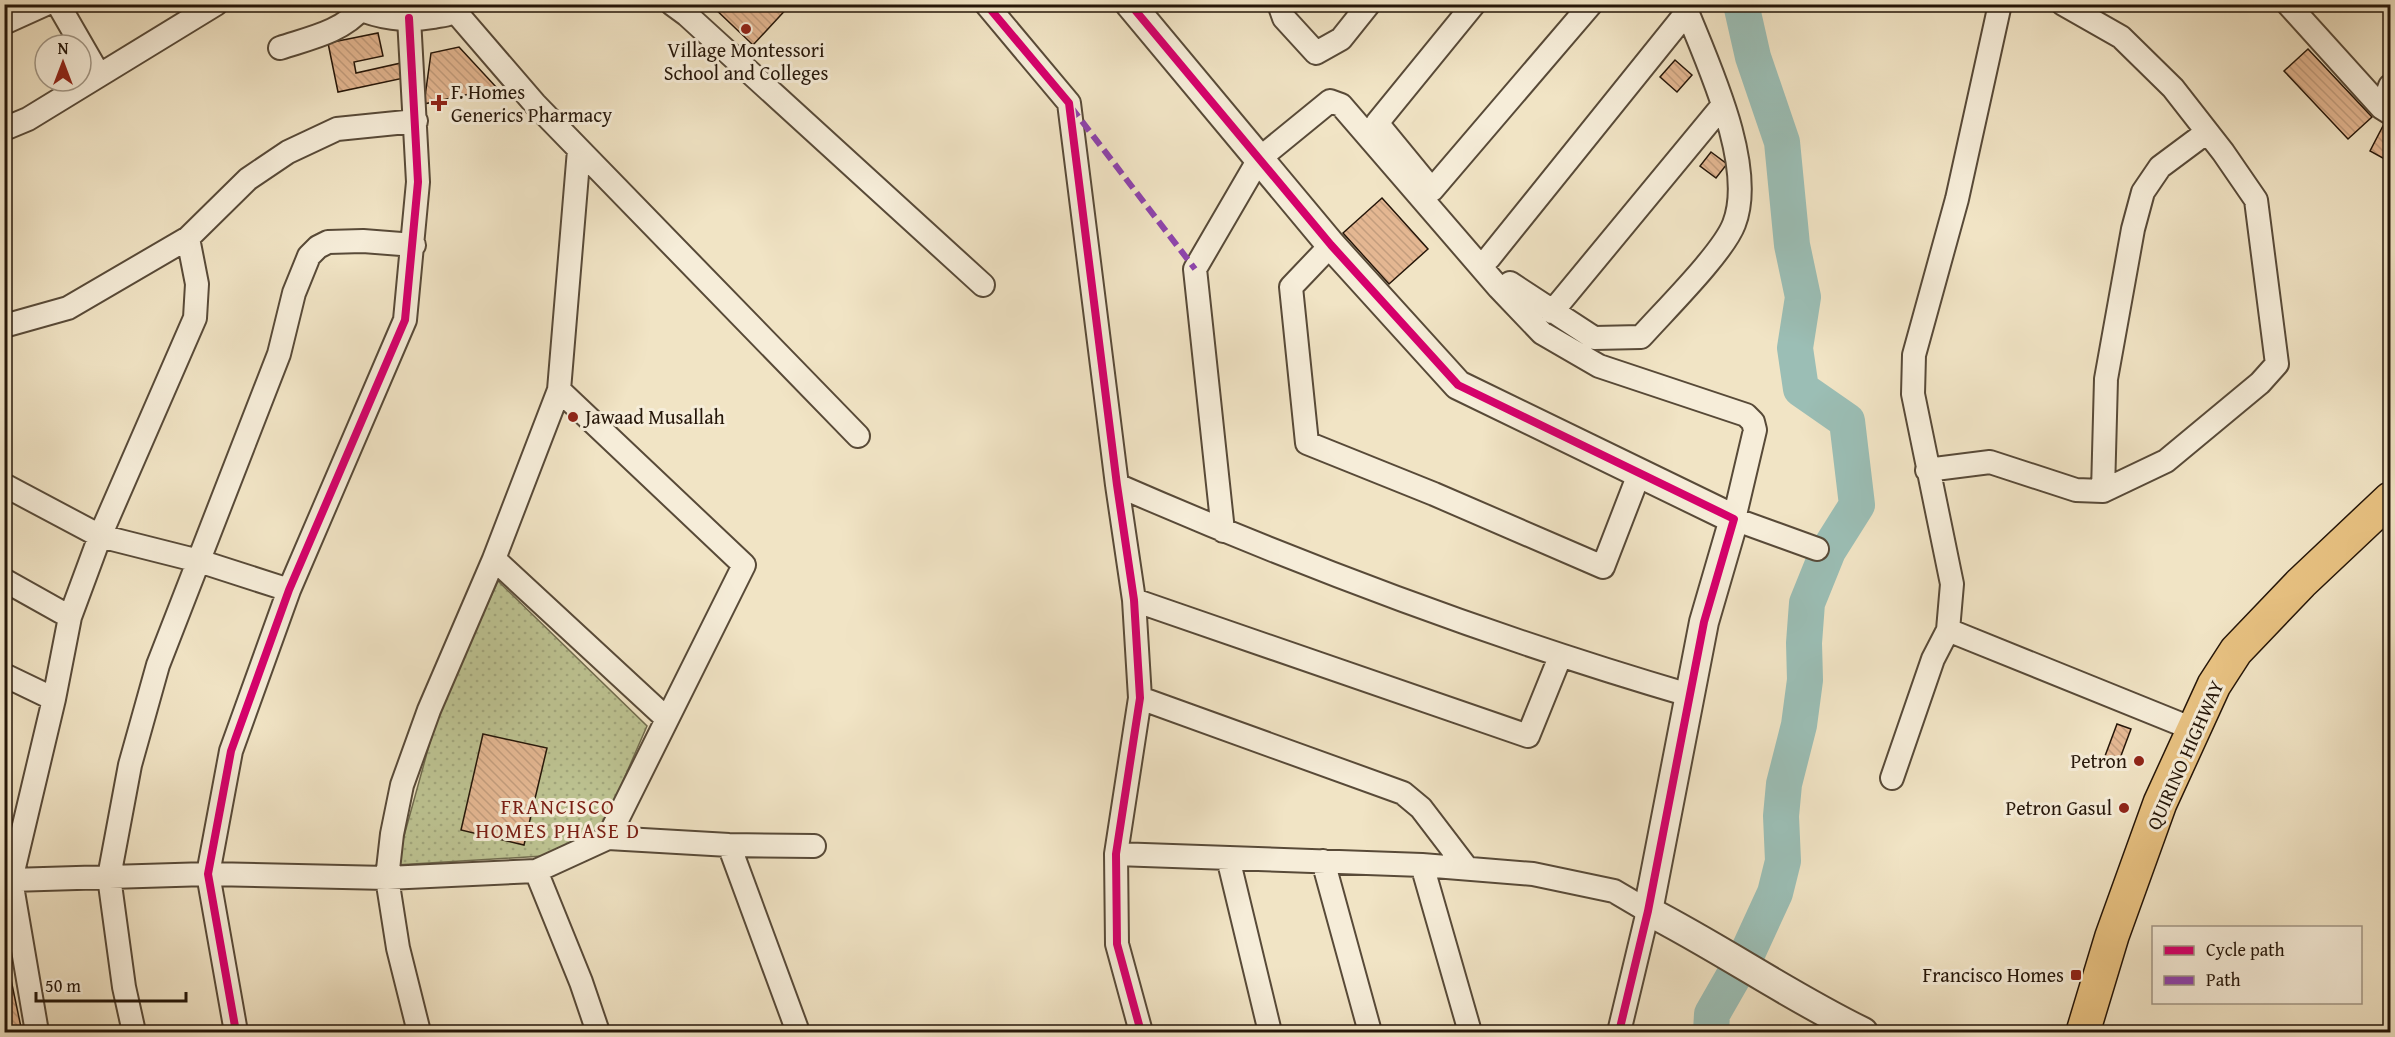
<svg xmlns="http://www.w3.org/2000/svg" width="2395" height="1037" viewBox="0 0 2395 1037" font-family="'Gentium Book Plus',serif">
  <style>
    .park { fill: url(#park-dots); stroke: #716c4e; stroke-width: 1.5 }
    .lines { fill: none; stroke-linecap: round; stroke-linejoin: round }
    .river { stroke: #9bbeb5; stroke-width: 36 }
    .building { fill: url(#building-back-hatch); stroke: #251609; stroke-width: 1.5 }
    .minor-casing { stroke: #584a38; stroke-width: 26 }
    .tertiary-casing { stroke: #584a38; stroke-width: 32 }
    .primary-casing { stroke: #251609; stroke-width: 36 }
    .minor { stroke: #f6edd9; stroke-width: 22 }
    .tertiary { stroke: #f6edd9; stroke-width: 28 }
    .primary { stroke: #e8c282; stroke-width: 33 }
    .quiet { stroke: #8e44ad; stroke-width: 6; stroke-dasharray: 12 6; stroke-linecap: butt }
    .cycleway-casing { stroke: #f6edd9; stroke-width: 11 }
    .cycleway { stroke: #d6006c; stroke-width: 8 }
    .poi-dot { fill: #8f2418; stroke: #f6edd9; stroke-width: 2 }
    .labels { text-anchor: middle; stroke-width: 6; stroke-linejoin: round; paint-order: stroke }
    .poi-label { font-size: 20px; fill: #251609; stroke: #f6edd9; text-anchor: end }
    .street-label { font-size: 20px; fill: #251609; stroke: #f6edd9 }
    .neighbourhood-label { font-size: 21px; letter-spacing: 1.5px; fill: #7a1f14; stroke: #f6edd9 }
  </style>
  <defs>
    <pattern id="park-dots" width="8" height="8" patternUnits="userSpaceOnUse" patternTransform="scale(1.5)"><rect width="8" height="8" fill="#bdc392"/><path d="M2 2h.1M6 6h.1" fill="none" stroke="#a2a77d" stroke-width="1.8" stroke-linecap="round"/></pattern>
    <pattern id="building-back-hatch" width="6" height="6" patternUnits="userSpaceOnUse" patternTransform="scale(1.5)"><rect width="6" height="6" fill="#e4b792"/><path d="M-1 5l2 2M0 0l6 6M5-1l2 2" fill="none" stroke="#c39d7d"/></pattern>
  </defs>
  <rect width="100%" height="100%" fill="#f1e4c5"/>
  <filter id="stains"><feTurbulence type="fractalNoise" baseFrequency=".00333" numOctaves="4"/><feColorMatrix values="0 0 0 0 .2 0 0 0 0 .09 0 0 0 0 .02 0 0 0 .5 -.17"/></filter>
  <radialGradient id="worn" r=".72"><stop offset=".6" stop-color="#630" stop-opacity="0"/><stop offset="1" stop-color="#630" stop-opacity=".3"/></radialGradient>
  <path class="park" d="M498,581l149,145 -48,110 -56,20 -147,9 42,-152z"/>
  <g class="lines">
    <path class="river" d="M1741,4l12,53 29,85 10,103 11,52 -8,51 6,41 46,32 10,84 -29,46 -21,52 -3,40 1,37 -6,45 -15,59 -3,32 2,45 -8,32 -28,61
      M1711,1032l1,-18 24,-42"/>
  </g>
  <path class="building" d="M710,4h81l-38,41z
    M378,33l5,23 -29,6 2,11 45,-10 3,15 -66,14 -10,-49z
    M459,47l38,41 -73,16 7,-51z
    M2308,49l64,68 -24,22 -64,-68z
    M1675,60l17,15 -15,17 -17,-15z
    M2385,122l5,3v37l-20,-11z
    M1711,152l16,12 -11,14 -16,-12z
    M1382,198l46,51 -39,35 -46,-51z
    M2117,724l14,5 -15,40 -14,-5z
    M483,734l64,14 -23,97 -63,-15z
    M10,975l12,57h-18v-56z"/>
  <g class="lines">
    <defs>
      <path id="minor" d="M58,4l41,71
        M672,4l15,11 296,270
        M986,4l83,99 48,382 17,115 6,98 -24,156 1,90 24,88
        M1279,4l5,14 32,35 25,-14 28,-35
        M1474,4l-97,119 55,67 159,-186
        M2288,4l94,104 8,5
        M454,10l81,94 323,332
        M4,23l42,-19
        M280,48c30,-10 62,-16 82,-40
        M2382,108l8,-22
        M4,129l24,-10 188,-115
        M1331,245l-40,42 16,156 127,51 169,73 36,-93
        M1489,258l198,-246
        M1510,283l84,55 47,-1c23,-26 82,-84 93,-113 23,-59 -28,-164 -50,-220
        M1552,312l171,-207
        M4,326l64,-18 120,-70 60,-59 40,-27 49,-23 79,-8
        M559,390l185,175 -136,273
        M1927,470l63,-8 86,28 27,1 63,-30 94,-78 17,-19 -21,-164 -33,-48 -50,-64 -52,-51 -58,-33
        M4,485l96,51 99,25 90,29
        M1117,485c186,81 377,153 572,210
        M2103,491l3,-112 27,-150 10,-37 17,-25 47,-35
        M1223,531l-28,-262 64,-110 71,-58 11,4 158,183 43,45 57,33 147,49 7,7 2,8 -21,89 83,30
        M494,559l172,159
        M4,580l66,37
        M1134,600l394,136 32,-79
        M1948,630l245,99
        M4,675l50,24
        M1140,698l263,95 18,15 45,59
        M1892,778l41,-119 15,-29 4,-46 -39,-190 1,-39 43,-156 43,-195
        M729,845l69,187
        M1116,854l306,11 111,9 81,17 34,20 -29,121
        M1228,858l42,174
        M1323,861l47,171
        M1422,865l48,167
        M536,871l45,111 17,50
        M4,877l7,3 43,-181 16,-82 30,-81 95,-218 2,-34 -9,-46
        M37,1032l-26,-152 197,-6 179,4 149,-7 72,-33 121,7 85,1
        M134,1032l-10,-45 -15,-110 21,-112 28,-100 121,-311 15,-61 15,-37 9,-9 10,-5 35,-1 51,4
        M236,1032l-28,-158 23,-123 58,-161 116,-270 13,-138 -9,-164
        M419,1032l-21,-84 -11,-70 5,-44 10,-49 27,-75 65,-151 65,-169 20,-240"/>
      <path id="tertiary" d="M354,4c27,11 50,15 79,10 10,-2 19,-2 26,-10
        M1130,4l201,241 127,140 276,134 -30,103 -56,289c74,38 141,85 215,121"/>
      <path id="primary" d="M2083,1032l29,-96 48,-133 54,-118 22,-34 65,-68 89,-84"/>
    </defs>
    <use href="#minor" class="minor-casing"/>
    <use href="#tertiary" class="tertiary-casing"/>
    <use href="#primary" class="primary-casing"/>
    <use href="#minor" class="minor"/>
    <use href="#tertiary" class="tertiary"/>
    <use href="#primary" class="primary"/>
    <path class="quiet" d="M1071,107l124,162"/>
    <defs>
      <path id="cycleway" d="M986,4l83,99 48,382 17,115 6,98 -24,156 1,90 24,88
        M1130,4l201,241 127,140 276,134 -30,103 -56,289 -29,121
        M236,1032l-28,-158 23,-123 58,-161 116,-270 13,-138 -9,-164"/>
    </defs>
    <use href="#cycleway" class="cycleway-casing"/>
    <use href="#cycleway" class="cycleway"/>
  </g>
  <g class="poi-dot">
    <circle cx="746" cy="29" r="6"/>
    <path d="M436 94h6v6h6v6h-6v6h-6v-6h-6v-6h6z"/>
    <circle cx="573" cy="417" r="6"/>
    <circle cx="2139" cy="761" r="6"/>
    <circle cx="2124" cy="808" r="6"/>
    <rect x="2070" y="969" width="12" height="12" rx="3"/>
  </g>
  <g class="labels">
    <g class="poi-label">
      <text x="746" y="57" text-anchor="middle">Village Montessori<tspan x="746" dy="23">School and Colleges</tspan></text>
      <text x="451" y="99" text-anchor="start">F. Homes<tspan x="451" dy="23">Generics Pharmacy</tspan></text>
      <text x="585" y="424" text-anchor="start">Jawaad Musallah</text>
      <text x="2127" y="768">Petron</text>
      <text x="2112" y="815">Petron Gasul</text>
      <text x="2064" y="982">Francisco Homes</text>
    </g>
    <g class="street-label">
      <text transform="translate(2185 755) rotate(-66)" y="7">QUIRINO HIGHWAY</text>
    </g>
    <g class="neighbourhood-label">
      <text x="558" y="814">FRANCISCO<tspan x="558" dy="24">HOMES PHASE D</tspan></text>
    </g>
  </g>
  <rect width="2395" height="1037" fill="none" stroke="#f1e4c5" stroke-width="24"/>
  <rect x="6" y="6" width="2383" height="1025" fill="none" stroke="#251609" stroke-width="3"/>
  <rect x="12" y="12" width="2371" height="1013" fill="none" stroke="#251609" stroke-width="1.5"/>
  <rect x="2152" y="926" width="210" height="78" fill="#f6edd9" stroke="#a29786" stroke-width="1.5"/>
  <rect x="2164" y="946" width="30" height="9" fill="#d6006c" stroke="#a29786" stroke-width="1.5"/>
  <text x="2206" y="956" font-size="18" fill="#251609">Cycle path</text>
  <rect x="2164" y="976" width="30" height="9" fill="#8e44ad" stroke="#a29786" stroke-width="1.5"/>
  <text x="2206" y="986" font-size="18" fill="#251609">Path</text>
  <g transform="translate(63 63)"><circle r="28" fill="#f6edd9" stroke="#a29786" stroke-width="1.5"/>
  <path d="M0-4.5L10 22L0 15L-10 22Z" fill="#8f2418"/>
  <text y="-9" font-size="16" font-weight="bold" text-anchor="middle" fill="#251609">N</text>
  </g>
  <path d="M36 992v9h150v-9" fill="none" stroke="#251609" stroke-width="3"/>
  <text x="45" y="992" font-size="18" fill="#251609" stroke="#f6edd9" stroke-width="4.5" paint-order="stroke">50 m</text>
  <rect width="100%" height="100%" filter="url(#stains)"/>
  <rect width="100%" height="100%" fill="url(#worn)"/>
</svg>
